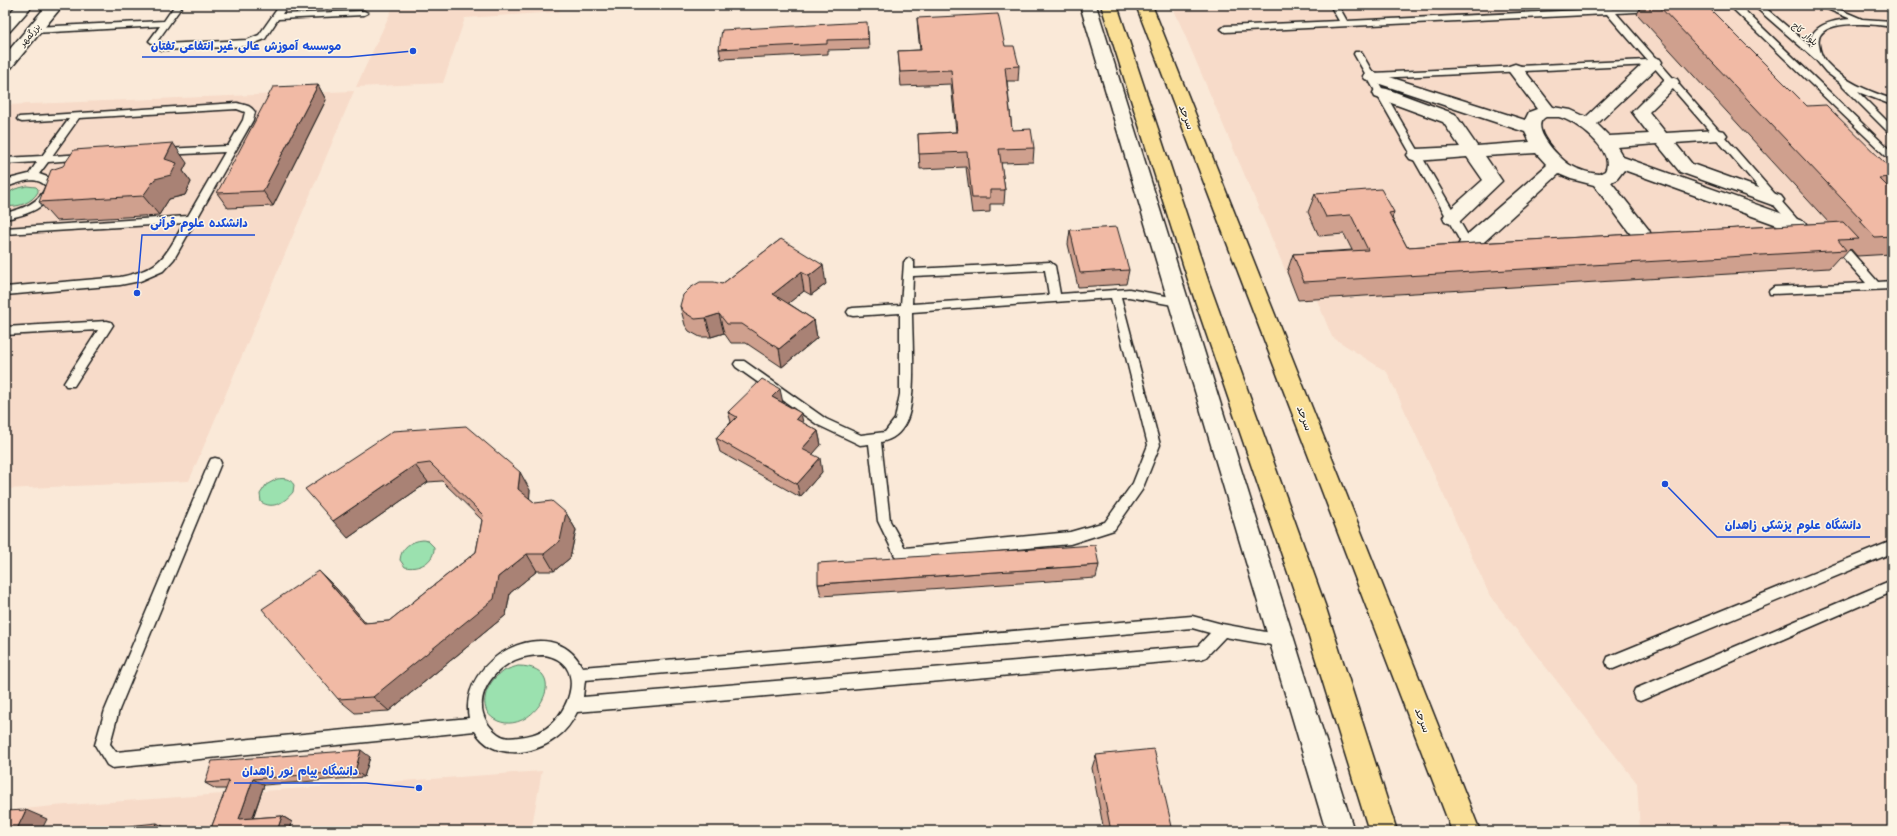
<svg xmlns="http://www.w3.org/2000/svg" width="1897" height="836" viewBox="0 0 1897 836" font-family="Kalam,'Playpen Sans Arabic',sans-serif">
  <style>
    .built { fill: #f7dbc9 }
    .green { fill: #9be1af; stroke: #5c7e66 }
    .lines { fill: none; stroke-linecap: round; stroke-linejoin: round }
    .lane-casing { stroke: #1c1c1c; stroke-width: 3 }
    .street-casing { stroke: #1c1c1c; stroke-width: 3 }
    .secondary-casing { stroke: #1c1c1c; stroke-width: 3 }
    .highway-casing { stroke: #1c1c1c; stroke-width: 3 }
    .lane { fill: #fcf5e5; fill-rule: evenodd }
    .street { fill: #fcf5e5; fill-rule: evenodd }
    .secondary { fill: #fcf5e5; fill-rule: evenodd }
    .highway { fill: #fadf96; fill-rule: evenodd }
    .wall { fill: #cfa08e; stroke: #1c1c1c }
    .shaded-wall { fill: #a98274; stroke: #1c1c1c }
    .building { fill: #f1baa5; stroke: #1c1c1c }
    .labels { text-anchor: middle; stroke-width: 3; stroke-linejoin: round; paint-order: stroke }
    .far-street-label { font-size: 9px; fill: #1c1c1c; stroke: #fcf5e5 }
    .street-label { font-size: 11px; fill: #1c1c1c; stroke: #fcf5e5 }
    .leader { fill: none; stroke: #1d4ed8; stroke-width: 1.5 }
    .callout-dot { fill: #1d4ed8; stroke: #fcf5e5; stroke-width: 1.5 }
    .callout-label { font-size: 12px; text-anchor: middle; font-weight: bold; fill: #1d4ed8; stroke: #fcf5e5; stroke-width: 3; stroke-linejoin: round; paint-order: stroke }
  </style>
  <rect width="100%" height="100%" fill="#fae9d8"/>
  <filter id="ink" filterUnits="userSpaceOnUse"><feTurbulence type="fractalNoise" baseFrequency=".025" numOctaves="2"/><feDisplacementMap in="SourceGraphic" scale="8" xChannelSelector="R" yChannelSelector="G"/><feConvolveMatrix kernelMatrix="1 2 1 2 8 2 1 2 1" color-interpolation-filters="sRGB"/></filter>
  <g filter="url(#ink)">
    <path class="built" d="M394,5h168l-3,7 -94,6 -22,65 -87,4z
      M1172,5h720v826h-252l-3,-48 -147,-187 -103,-224 -55,-35 -15,-37h-19z
      M354,91l-165,390 -184,8v-384z
      M542,771l-11,60h-526v-20l49,-5z"/>
    <path class="green" d="M27,186l9,1 2,2v3c-6,11 -21,16 -33,14v-11l10,-6z
      M277,479c7,-1 13,-1 17,6l-1,7c-8,10 -20,18 -32,10l-1,-8 6,-9z
      M423,540l5,1 6,6c1,15 -16,23 -29,20l-5,-7c1,-13 11,-19 23,-20z
      M518,666c57,0 16,70 -20,55 -21,-9 -14,-34 0,-46 6,-5 13,-7 20,-9z"/>
    <g class="lines">
      <defs>
        <path id="lane" d="M175,5h8l-25,35 5,4 84,-4 12,-5 21,-30h8l-6,9 82,-3 4,2 -4,2 -86,4 -13,20 -17,7 -87,4 -12,-9 11,-15 -126,7 -4,-3 4,-3 130,-6z
          M1330,5h8l9,16 256,-12 -1,-2 2,-2h5l3,4 46,-2 1,2 -4,2 -39,2 187,213 -1,2h-8l-142,-163 -276,13 95,163 7,1 1,3 -5,4 -10,-1 -110,-194 1,-2h6l12,21 274,-13 -40,-46 -382,18 -4,-3 4,-3 114,-5z
          M1689,5h50l153,147v8l-3,-1 -157,-151 -41,1 -4,-2z
          M1753,5h9l49,42c-4,-22 23,-27 40,-28l-33,-14h11l33,14 30,2v6c-16,-3 -79,-10 -73,18 1,7 3,12 7,17 17,19 42,29 66,37v6l-34,-13 34,34v8l-3,-1 -46,-46 -1,-3 -16,-12 -10,-12z
          M237,103c8,2 13,2 18,9l-2,8 -79,139 -11,12 -23,10 -20,4 -115,10v-8l115,-10c41,-8 45,-20 64,-54l-179,11v-6l183,-12 37,-64 -61,3 -5,-3 5,-3 64,-3 15,-26 2,-8 -8,-3 -158,9 -27,38 32,-2 5,3 -2,2 -39,3 -9,12 11,4 6,7c-7,23 -29,30 -51,34v-6c17,-4 35,-10 41,-27 -12,-12 -28,-2 -41,1v-7l24,-6 8,-12 -32,2v-6l37,-2 27,-37 -47,3 -3,-1 -2,-2 2,-2z
          M1835,237l4,1 39,44 14,-1v8l-122,5 -1,-3 5,-4 92,-4 -35,-39 -1,-3 1,-3z
          M909,258l5,4v7l136,-7 5,4 5,28 69,-5 53,10 1,3 -1,3 -4,1 -49,-9h-8l39,148 -18,45 -28,40 -44,14 -169,16 -5,-2 -18,-37 -9,-77 -9,1 -4,-2 -38,-18 -82,-58 -2,-3 2,-3h8l82,58 35,16 24,-3 10,-13 5,-25v-81l-47,3 -4,-1 -2,-3 2,-3 4,-1 48,-3 3,-43zM1045,270l4,25 -137,9 1,-28zM1111,298l37,147 -15,38 -28,39 -35,10 -165,16 -15,-27 -9,-79c11,-2 20,-9 25,-20 11,-21 6,-84 6,-110z
          M107,321l4,1 2,3 -39,61h-8l-2,-3 34,-53 -93,5v-8z
          M215,458l4,1 2,4 -102,247 -9,34 6,8 353,-34c-12,-60 84,-109 113,-51l610,-51 30,8 61,11 5,1 2,5 -2,5 -5,1 -58,-10 -19,20 -5,2 -624,53c-5,10 -11,19 -21,26 -24,18 -64,22 -81,-7l-363,37 -5,-3 -12,-20 10,-35 104,-247 2,-4zM1192,628l18,5 -12,13 -615,51 2,-17zM545,655c42,8 26,56 0,74 -8,5 -17,7 -26,8 -7,1 -15,2 -21,-3 -31,-23 -13,-60 17,-74 9,-4 20,-5 30,-5z
          M1892,541v12l-279,116 -5,-2 -2,-5 2,-5z
          M1892,580v12l-247,107 -5,2 -5,-2 -2,-5 2,-5z"/>
        <path id="street" d="M1080,5h16l258,826h-28z
          M1654,57l6,2 2,3 -2,3 -63,59 12,12 40,-2 -17,-22 33,-33 6,-2 6,2 2,3 -2,3 -28,27 17,21 52,-3 6,1 3,4 -3,4 -6,1 -43,3 17,21 89,32 3,4 -3,4 -6,2 -95,-34 -23,-28 -40,3 6,10 182,65 2,4 -2,4 -7,2 -7,-2 -167,-60 -7,9 -6,3 38,48 2,5 -2,5 -7,1 -7,-1 -41,-55 -23,-6 -12,-5 -84,76 -7,2 -7,-2 -3,-5 3,-5 86,-75 -11,-12 -51,3 17,25 -43,41 -7,2 -7,-2 -2,-4 2,-4 38,-34 -16,-23 -51,4 -6,-2 -3,-4 3,-4 6,-2 44,-2 -17,-25 -68,-25 -2,-4 2,-4 6,-1 6,1 68,25 22,32 53,-4 -5,-10 -160,-53 -2,-3 2,-3 6,-2 6,2 148,47 4,-8 8,-3 -30,-40 2,-3 6,-2 6,2 32,41 18,3 15,7 62,-58zM1546,117c4,0 9,0 13,0 17,4 57,34 46,54l-6,3c-10,-1 -20,-4 -29,-9 -10,-6 -43,-39 -24,-48z"/>
        <path id="secondary" d="M17,5h16l-23,26 -5,2v-15z
          M47,5h16l-52,63 -6,2v-15z"/>
        <path id="highway" d="M1101,5h16l92,278 116,322 72,226h-28l-70,-226 -110,-322z
          M1136,5h16l328,826h-28z"/>
      </defs>
      <use href="#lane" class="lane-casing"/>
      <use href="#street" class="street-casing"/>
      <use href="#secondary" class="secondary-casing"/>
      <use href="#highway" class="highway-casing"/>
      <use href="#lane" class="lane"/>
      <use href="#street" class="street"/>
      <use href="#secondary" class="secondary"/>
      <use href="#highway" class="highway"/>
    </g>
    <path class="wall" d="M437,5h13l-8,3z
      M1198,5h34l-34,2z
      M1629,5h77l101,101 85,64v15l-3,3 3,3v63l-35,2 -7,-8 -8,9h-3l-10,11 -531,32 -11,-28 6,-18 59,-4 -8,-16 -25,2 -11,-24 7,-18 79,18 -2,6 15,29 422,-24 -192,-209 5,-9 -12,1z
      M917,18l88,28 14,20 -1,15h-11l5,49 22,18 -1,14 -32,1 4,27 -1,14h-14v8l-18,1 -6,-46 -46,2 -2,-35 38,-2 -5,-48 -50,2 -3,-35 22,-1 -2,-18z
      M868,31l1,18 -41,1v4l-107,5 -2,-10z
      M318,85l8,15 -53,106 -45,2 -11,-15z
      M187,163l-4,8 8,11 -6,13 -16,4 -10,16 -103,6 -17,-19z
      M1070,230l59,40 -3,14 -48,3 -10,-43z
      M781,239l45,45 -15,11 -7,-4 -16,12 26,17 3,18 -35,29 -36,-24h-15l-7,-10 -13,4h-11l-11,-6 -4,-6 -5,-19 42,-22z
      M783,403l20,20 15,8 3,14 -9,9 10,18 -22,25 -80,-45 -4,-14 15,-16 -3,-10z
      M393,431l137,59 -1,8 6,5 31,10 10,17 -6,28 -16,13h-17l-27,22 -4,22 -117,96 -34,2 -17,-14 -19,-128 16,16 31,36 23,-2 87,-69 6,-32 -40,-39 -14,1 -80,56z
      M1099,565l-3,13 -275,18 -3,-12z
      M1096,755l77,76h-69l-12,-63z
      M370,757l-6,20 -100,8 -11,33 29,-2 10,6 -2,9h-80l16,-42h-10l-11,-6z"/>
    <path class="shaded-wall" d="M441,5h9l-8,3z
      M318,85l8,15 -53,106 -10,-15z
      M173,143l14,20 -4,8 8,11 -6,13 -16,4 -10,16 -16,-19 22,-37z
      M823,265l3,19 -15,11 -2,-19z
      M801,272l3,19 -28,22 -3,-19z
      M719,314l5,19 -13,4 -5,-19z
      M814,320l3,18 -35,29 -3,-18z
      M780,389l3,14 -11,-6z
      M801,413l3,14 -8,-8z
      M818,431l3,14 -16,18 -3,-14z
      M820,458l2,14 -22,25 -3,-13z
      M415,465l13,17 -80,56 -15,-17z
      M520,472l10,18 -1,16 -11,-17z
      M566,513l10,17 -6,28 -16,13 -10,-17z
      M527,554l10,17 -27,22 -4,22 -117,96 -16,-14 125,-120z
      M319,571l16,16 45,52 -16,-16z
      M361,750l9,7 -6,20 -9,-6z
      M253,779l11,6 -14,40 -11,-6z
      M26,810l21,9 -6,12h-25z
      M282,816l10,6 -2,9h-13z
      M157,823l15,8h-18z"/>
    <path class="building" d="M1658,5h48l101,101 19,-1 66,65v7l-13,1 13,13v45l-17,1 -15,-16 2,-1z
      M998,14l7,32h9l5,20 -14,1 7,63 19,-1 3,19 -35,1 6,41h-15v8h-18l-5,-46 -48,2 -1,-20 39,-2 -6,-62 -51,2 -2,-21 23,-1 -4,-32z
      M867,22l1,17 -41,1v4l-108,5 3,-19z
      M318,85l-55,106 -46,2 56,-106z
      M173,143l-8,16 12,4 -6,12 -16,4 -12,17 -104,6 12,-32 12,-4 11,-16z
      M1381,189l13,23 -5,1 18,34 436,-25 16,17 -21,1 8,10 -542,32 -11,-28 75,-4 -17,-35 -25,2 -11,-23z
      M1117,227l12,43 -49,3 -10,-43z
      M781,239l42,26 -14,11 -8,-4 -28,22 41,26 -35,29 -37,-25h-15l-8,-10 -13,4 -11,1 -11,-7 -4,-6 3,-11 7,-7 10,-6h14l8,2z
      M762,379l18,10 -8,8 29,16 -5,6 22,12 -16,18 18,9 -23,26 -81,-46 21,-21 -9,-5z
      M466,426l54,46 -2,17 17,14 17,-2 14,12 -6,28 -16,13h-17l-29,23 -4,22 -121,98 -35,2 -76,-90 57,-38 45,52 25,-2 87,-69 7,-37 -53,-52 -15,2 -82,56 -28,-32 88,-58z
      M1095,545l4,20 -281,19v-21z
      M1154,749l19,82h-62l-15,-76z
      M361,750l-6,21 -102,8 -14,40 43,-3 -5,15h-67l19,-50 -24,2 7,-22z
      M26,810l-10,21h-11v-20z
      M157,823l-3,8h-47l1,-3z"/>
  </g>
  <g class="labels">
    <g class="far-street-label">
      <text transform="translate(1805 34) rotate(41)" y="3">بلوار کاج</text>
      <text transform="translate(30 35) rotate(-50)" y="3">بزرگمهر</text>
    </g>
    <g class="street-label">
      <text transform="translate(1187 117) rotate(69)" y="4">سرحد</text>
      <text transform="translate(1305 418) rotate(69)" y="4">سرحد</text>
      <text transform="translate(1423 720) rotate(69)" y="4">سرحد</text>
    </g>
  </g>
  <path class="leader" d="M413 51L349 57H142M137 293L142 235H255M1665 484L1717 537H1870M419 788L366 783H234"/>
  <g class="callout-dot">
    <circle cx="413" cy="51" r="4"/>
    <circle cx="137" cy="293" r="4"/>
    <circle cx="1665" cy="484" r="4"/>
    <circle cx="419" cy="788" r="4"/>
  </g>
  <g class="callout-label">
    <text x="246" y="50">موسسه آموزش عالی غیر انتفاعی تفتان</text>
    <text x="199" y="227">دانشکده علوم قرآنی</text>
    <text x="1793" y="529">دانشگاه علوم پزشکی زاهدان</text>
    <text x="300" y="775">دانشگاه پیام نور زاهدان</text>
  </g>
  <rect width="1897" height="836" fill="none" stroke="#fcf5e5" stroke-width="20"/>
  <rect x="10" y="10" width="1877" height="816" fill="none" stroke="#1c1c1c" stroke-width="1.5" filter="url(#ink)"/>
</svg>
